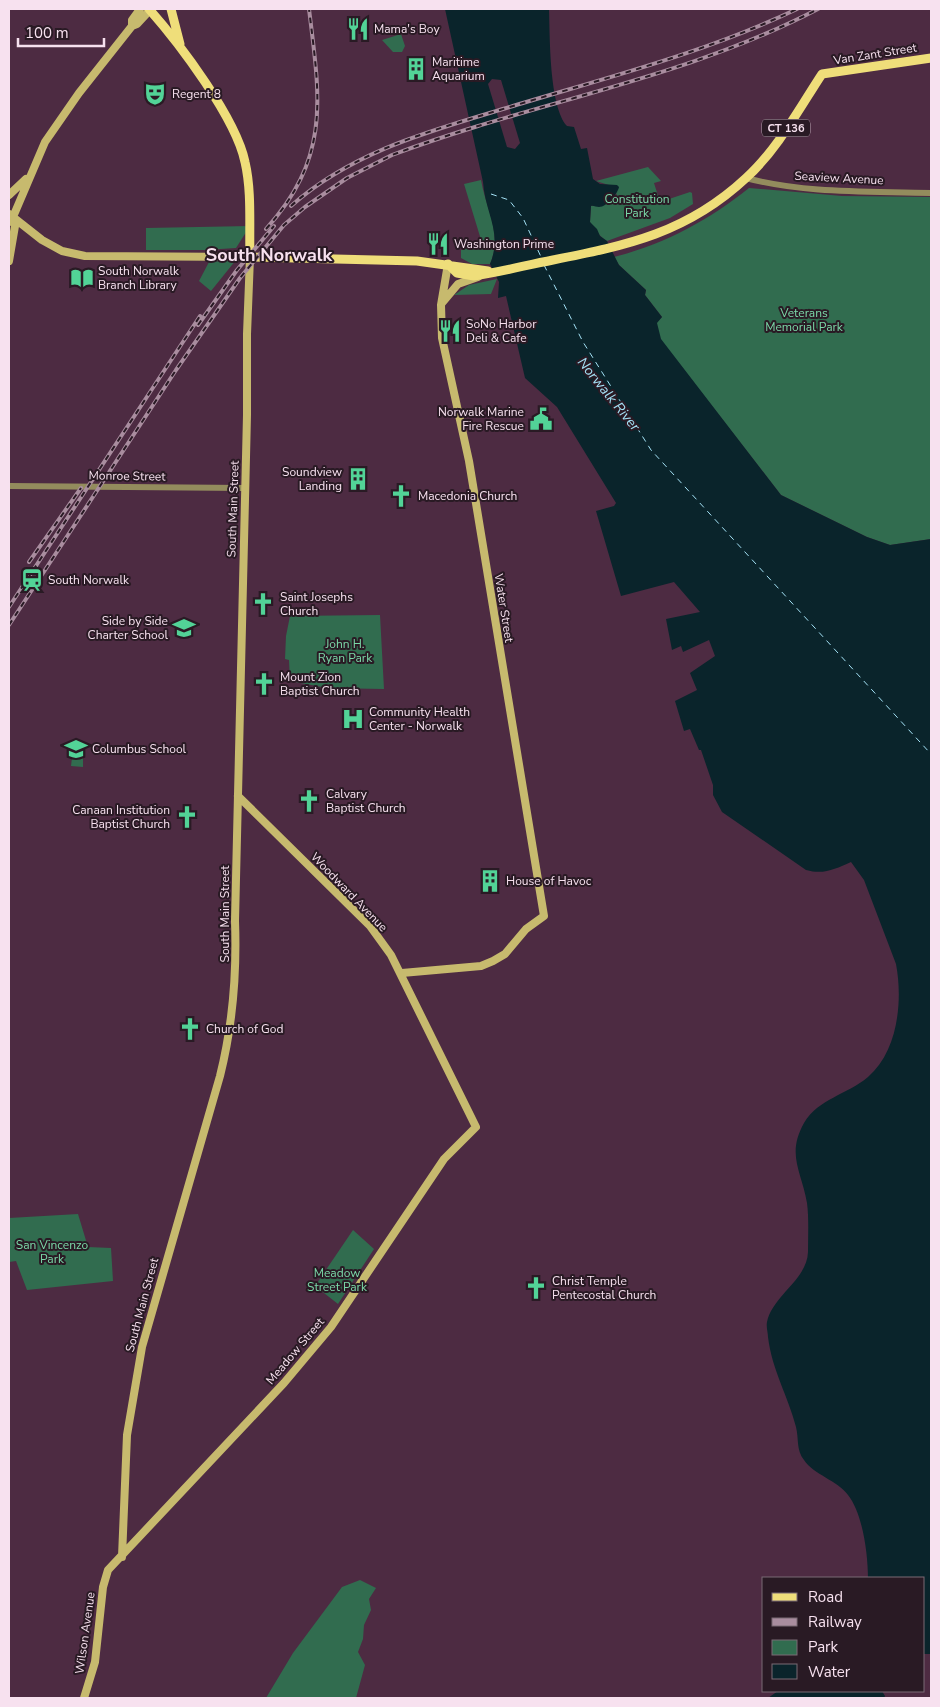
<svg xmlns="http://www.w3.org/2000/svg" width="940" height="1707" viewBox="0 0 940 1707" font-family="'Nunito Sans',sans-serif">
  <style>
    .green { fill: #316c4f }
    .water { fill: #0a242b }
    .pier { fill: #4d2b42 }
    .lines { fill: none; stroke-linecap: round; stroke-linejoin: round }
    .ferry { stroke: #a4e2f6; stroke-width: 1; stroke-dasharray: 6 5; stroke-linecap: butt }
    .tertiary { stroke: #938c5d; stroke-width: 6 }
    .secondary { stroke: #c7ba6e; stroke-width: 8 }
    .primary { stroke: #efde7a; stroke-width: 9 }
    .rail-casing { stroke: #a98d9f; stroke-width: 4 }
    .rail { stroke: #291a24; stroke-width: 2; stroke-dasharray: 5.5; stroke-linecap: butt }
    .labels { text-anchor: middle; stroke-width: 4; stroke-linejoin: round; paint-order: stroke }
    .shield { fill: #291a24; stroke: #b9a5b2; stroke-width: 1 }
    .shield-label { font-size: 11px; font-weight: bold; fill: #f7e1ef }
    .poi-label { font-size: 12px; fill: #f7e1ef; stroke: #291a24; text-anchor: start }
    .street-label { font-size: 12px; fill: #f7e1ef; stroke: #291a24 }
    .park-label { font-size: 12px; fill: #7bd9a8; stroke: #291a24 }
    .water-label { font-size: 14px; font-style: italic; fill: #a4e2f6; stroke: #291a24 }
    .district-label { font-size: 18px; font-weight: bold; fill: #f7e1ef; stroke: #291a24 }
  </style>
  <rect width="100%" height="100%" fill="#4d2b42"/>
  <path class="green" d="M401,34l4,12 -3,6h-9l-11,-12z
    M648,167l13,14 -7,2 6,19 30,-10 2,1 1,11 -23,14 -63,23c-7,-4 -13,-12 -17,-19l1,-16 13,-2 13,-9 -5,-9 -16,-5z
    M481,180c5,30 22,53 9,84h-18l-11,-6v-8l21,-7 -18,-59z
    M749,188l93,8 89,1v342l-41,6 -23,-8 -86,-42 -121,-156 -4,-16 6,-6 -17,-22 1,-5 -27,-25 -5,-8c51,-13 95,-37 135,-69z
    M250,226l-14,22 -31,2h-59v-22z
    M236,260l-25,31 -12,-10 10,-19z
    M497,279l-6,15 -37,1 15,-10z
    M380,615l4,74 -57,-1 -37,-7 -1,-21 -4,-1 1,-23 4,-20z
    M73,749l10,1v17l-12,-1z
    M78,1214l10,33 23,1 2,33 -86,9 -11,-29 -7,1v-44z
    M353,1230l21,19 -36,55 -23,-18z
    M360,1580l16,8 -7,11 2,11 -7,15 -1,14 -5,13 7,13 -9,33h-90l27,-45 49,-66z"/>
  <path class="water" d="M445,9h104c1,27 0,97 18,117l7,1 7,22 6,-1 6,31 7,5 17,1 2,2c-1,6 -12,20 -20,20 -3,0 -6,-2 -8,-1l-1,16 7,7 3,7 7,5 12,24 27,25 -1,5 17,22 -5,6 4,16 120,156 86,42 23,8 41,-6v1115h-7v-76h-56c0,-23 -5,-64 -20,-83 -11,-15 -34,-20 -44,-35 -8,-10 -5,-21 -8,-33 -8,-31 -24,-57 -28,-90 0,-4 -2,-10 -1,-15 6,-27 40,-42 41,-70 0,-16 1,-34 -1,-49 -5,-31 -21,-48 -3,-80 15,-25 43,-28 64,-46 30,-26 35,-76 28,-113l-32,-84 -13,-18c-16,7 -27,13 -45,8l-84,-58 -9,-17v-10l-12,-35h-2l-9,-21 -6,2 -9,-30 22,-11 -7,-17 25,-17 -6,-16 -26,12 -2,-6 -9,4 -6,-31 34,-7 -26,-30 -53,14 -25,-85 18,-5 2,-3 -59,-96 -32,-29 -19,-82 -8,2 1,-16 -9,-18c13,-31 -5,-51 -7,-82z
    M778,1691h104l3,5 -1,2h-116z"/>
  <path class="pier" d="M492,79l9,1 19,63 -5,6 -8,-2 -19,-63z"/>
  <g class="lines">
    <path class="ferry" d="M491,194l18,6 14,18 19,41
      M544,265l39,77 68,108 280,304"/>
    <path class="tertiary" d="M746,178c60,16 123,13 185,15
      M9,486l235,2"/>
    <path class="secondary" d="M132,26l5,-2 13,-14
      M9,195l17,-16
      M9,214l33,26 20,11 23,5 165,1 -3,77v81l-12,506c2,54 -2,103 -15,155l-78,271 -15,88 -5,122
      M9,222l4,-5 32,-75 34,-49 53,-67v-6l8,-11
      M9,261l6,-35 -2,-9
      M442,303l16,-19 20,-7
      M402,973l79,-7 12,-5 12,-7 21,-25 18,-13 -75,-455 -27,-123 -1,-33 7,-41
      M84,1698l11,-36 8,-75 5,-17 176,-187 47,-56 113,-168 32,-32 -85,-172 -21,-29 -132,-130"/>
    <path class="primary" d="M149,9c30,34 87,109 96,153 7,30 4,64 5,95l167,4 71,10
      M171,9l9,35
      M448,264l9,9 17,3c26,-4 53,-11 79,-16 75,-15 134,-27 193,-82 31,-28 53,-69 76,-104l109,-16"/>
    <defs>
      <path id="rail" d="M291,206c63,-56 143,-76 222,-100 96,-29 194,-54 284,-97
        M266,229c65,-72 54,-131 43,-220
        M198,325l39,-55 37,-44
        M29,562l52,-74
        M9,607l191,-291
        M9,625l167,-255 64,-92 44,-53 21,-18 42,-29 45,-23c141,-53 292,-76 426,-146"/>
    </defs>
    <use href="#rail" class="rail-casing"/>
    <use href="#rail" class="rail"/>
  </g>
  <defs>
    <symbol id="restaurant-bare" viewBox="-9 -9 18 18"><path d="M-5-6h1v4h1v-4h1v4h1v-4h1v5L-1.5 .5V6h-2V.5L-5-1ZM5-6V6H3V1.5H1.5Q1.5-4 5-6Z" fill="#52d397" stroke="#291a24" stroke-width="2.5" paint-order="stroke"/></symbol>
    <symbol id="building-bare" viewBox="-9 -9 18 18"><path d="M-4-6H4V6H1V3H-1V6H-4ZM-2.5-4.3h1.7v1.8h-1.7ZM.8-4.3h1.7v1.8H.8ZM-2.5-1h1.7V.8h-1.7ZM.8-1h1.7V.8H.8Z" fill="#52d397" stroke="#291a24" stroke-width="2.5" paint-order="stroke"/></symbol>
    <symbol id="theatre-bare" viewBox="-9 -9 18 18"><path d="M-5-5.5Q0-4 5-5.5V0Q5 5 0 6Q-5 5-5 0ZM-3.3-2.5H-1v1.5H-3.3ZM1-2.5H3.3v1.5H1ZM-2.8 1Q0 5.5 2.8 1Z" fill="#52d397" stroke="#291a24" stroke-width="2.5" paint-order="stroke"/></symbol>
    <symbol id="library-bare" viewBox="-9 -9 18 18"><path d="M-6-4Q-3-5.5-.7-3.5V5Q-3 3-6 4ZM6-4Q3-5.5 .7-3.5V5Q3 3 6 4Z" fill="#52d397" stroke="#291a24" stroke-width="2.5" paint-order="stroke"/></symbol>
    <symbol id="civic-bare" viewBox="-9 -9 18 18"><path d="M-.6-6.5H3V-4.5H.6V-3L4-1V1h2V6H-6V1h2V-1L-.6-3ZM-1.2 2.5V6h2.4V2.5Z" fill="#52d397" stroke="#291a24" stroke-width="2.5" paint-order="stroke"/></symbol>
    <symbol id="church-bare" viewBox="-9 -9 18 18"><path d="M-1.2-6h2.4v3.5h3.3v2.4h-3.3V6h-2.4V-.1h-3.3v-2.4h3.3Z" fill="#52d397" stroke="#291a24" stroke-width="2.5" paint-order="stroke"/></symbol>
    <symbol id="station-bare" viewBox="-9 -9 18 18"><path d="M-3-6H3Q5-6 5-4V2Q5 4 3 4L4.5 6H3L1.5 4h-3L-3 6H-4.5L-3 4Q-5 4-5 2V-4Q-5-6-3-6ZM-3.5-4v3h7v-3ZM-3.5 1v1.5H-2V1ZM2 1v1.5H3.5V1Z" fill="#52d397" stroke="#291a24" stroke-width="2.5" paint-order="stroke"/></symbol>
    <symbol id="school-bare" viewBox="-9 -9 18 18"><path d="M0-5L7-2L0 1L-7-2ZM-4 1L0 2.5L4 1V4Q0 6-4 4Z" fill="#52d397" stroke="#291a24" stroke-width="2.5" paint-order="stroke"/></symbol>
    <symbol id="hospital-bare" viewBox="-9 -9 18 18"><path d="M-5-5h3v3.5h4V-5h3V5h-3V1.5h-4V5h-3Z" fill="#52d397" stroke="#291a24" stroke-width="2.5" paint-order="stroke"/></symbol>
  </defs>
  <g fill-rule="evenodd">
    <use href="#restaurant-bare" x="342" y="13" width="32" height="32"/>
    <use href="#building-bare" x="400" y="53" width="32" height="32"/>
    <use href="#theatre-bare" x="139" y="78" width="32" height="32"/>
    <use href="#restaurant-bare" x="422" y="228" width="32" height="32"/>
    <use href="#library-bare" x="66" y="262" width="32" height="32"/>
    <use href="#restaurant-bare" x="434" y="315" width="32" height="32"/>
    <use href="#civic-bare" x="525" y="403" width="32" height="32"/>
    <use href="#building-bare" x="342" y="463" width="32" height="32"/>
    <use href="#church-bare" x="385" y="480" width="32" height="32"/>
    <use href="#station-bare" x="16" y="564" width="32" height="32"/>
    <use href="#church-bare" x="247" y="588" width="32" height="32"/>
    <use href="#school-bare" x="168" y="612" width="32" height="32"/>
    <use href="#church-bare" x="248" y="668" width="32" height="32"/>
    <use href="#hospital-bare" x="337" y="703" width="32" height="32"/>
    <use href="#school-bare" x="60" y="733" width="32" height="32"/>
    <use href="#church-bare" x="293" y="785" width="32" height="32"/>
    <use href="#church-bare" x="171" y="801" width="32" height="32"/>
    <use href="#building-bare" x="474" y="865" width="32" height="32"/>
    <use href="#church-bare" x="174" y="1013" width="32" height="32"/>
    <use href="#church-bare" x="520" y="1272" width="32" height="32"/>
  </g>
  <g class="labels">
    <rect class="shield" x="762" y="119.5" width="48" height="17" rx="4"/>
    <g class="shield-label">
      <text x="786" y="132">CT 136</text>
    </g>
    <g class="poi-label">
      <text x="374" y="33">Mama's Boy</text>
      <text x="432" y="66">Maritime<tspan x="432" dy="14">Aquarium</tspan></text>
      <text x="172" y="98">Regent 8</text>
      <text x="454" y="248">Washington Prime</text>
      <text x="98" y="275">South Norwalk<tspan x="98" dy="14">Branch Library</tspan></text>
      <text x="466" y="328">SoNo Harbor<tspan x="466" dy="14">Deli &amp; Cafe</tspan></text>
      <text x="524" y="416" text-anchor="end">Norwalk Marine<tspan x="524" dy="14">Fire Rescue</tspan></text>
      <text x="342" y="476" text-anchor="end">Soundview<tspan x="342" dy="14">Landing</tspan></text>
      <text x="418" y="500">Macedonia Church</text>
      <text x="48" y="584">South Norwalk</text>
      <text x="280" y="601">Saint Josephs<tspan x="280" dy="14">Church</tspan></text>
      <text x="168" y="625" text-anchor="end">Side by Side<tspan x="168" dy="14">Charter School</tspan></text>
      <text x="280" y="681">Mount Zion<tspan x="280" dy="14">Baptist Church</tspan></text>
      <text x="369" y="716">Community Health<tspan x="369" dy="14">Center - Norwalk</tspan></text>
      <text x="92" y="753">Columbus School</text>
      <text x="326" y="798">Calvary<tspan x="326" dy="14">Baptist Church</tspan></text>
      <text x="170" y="814" text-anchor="end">Canaan Institution<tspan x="170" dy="14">Baptist Church</tspan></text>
      <text x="506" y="885">House of Havoc</text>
      <text x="206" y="1033">Church of God</text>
      <text x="552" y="1285">Christ Temple<tspan x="552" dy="14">Pentecostal Church</tspan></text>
    </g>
    <g class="street-label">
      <text transform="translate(875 54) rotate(-9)" y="4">Van Zant Street</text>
      <text transform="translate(839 178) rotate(3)" y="4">Seaview Avenue</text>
      <text transform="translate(127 476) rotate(1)" y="4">Monroe Street</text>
      <text transform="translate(233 509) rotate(-88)" y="4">South Main Street</text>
      <text transform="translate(504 608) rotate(81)" y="4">Water Street</text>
      <text transform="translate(349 892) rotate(46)" y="4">Woodward Avenue</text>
      <text transform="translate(225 914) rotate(-90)" y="4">South Main Street</text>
      <text transform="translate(142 1305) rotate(-75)" y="4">South Main Street</text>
      <text transform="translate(295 1351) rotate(-50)" y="4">Meadow Street</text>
      <text transform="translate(85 1633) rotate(-82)" y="4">Wilson Avenue</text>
    </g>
    <g class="park-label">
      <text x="637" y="203">Constitution<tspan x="637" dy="14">Park</tspan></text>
      <text x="804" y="317">Veterans<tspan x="804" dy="14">Memorial Park</tspan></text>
      <text x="345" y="648">John H.<tspan x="345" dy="14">Ryan Park</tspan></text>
      <text x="52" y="1249">San Vincenzo<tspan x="52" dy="14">Park</tspan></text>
      <text x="337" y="1277">Meadow<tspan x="337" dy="14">Street Park</tspan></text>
    </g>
    <g class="water-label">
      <text transform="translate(609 394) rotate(51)" y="5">Norwalk River</text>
    </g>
    <g class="district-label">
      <text x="269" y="261">South Norwalk</text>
    </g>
  </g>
  <rect width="940" height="1707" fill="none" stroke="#f7e1ef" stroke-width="20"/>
  <rect x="762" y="1577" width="162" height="115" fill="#291a24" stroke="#7b6a75"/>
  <rect x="772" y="1593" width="25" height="8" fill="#efde7a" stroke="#7b6a75"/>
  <text x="808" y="1602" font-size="15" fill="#f7e1ef">Road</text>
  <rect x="772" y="1618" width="25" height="8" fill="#a98d9f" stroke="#7b6a75"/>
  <text x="808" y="1627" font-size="15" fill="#f7e1ef">Railway</text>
  <rect x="772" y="1640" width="25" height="15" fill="#316c4f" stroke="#7b6a75"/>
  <text x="808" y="1652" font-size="15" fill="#f7e1ef">Park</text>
  <rect x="772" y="1664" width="25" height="15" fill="#0a242b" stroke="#7b6a75"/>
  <text x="808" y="1677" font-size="15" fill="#f7e1ef">Water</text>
  <path d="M18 38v8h86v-8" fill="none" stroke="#f7e1ef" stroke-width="2.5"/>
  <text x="25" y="38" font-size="15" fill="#f7e1ef" stroke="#291a24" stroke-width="4" paint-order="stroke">100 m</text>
</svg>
